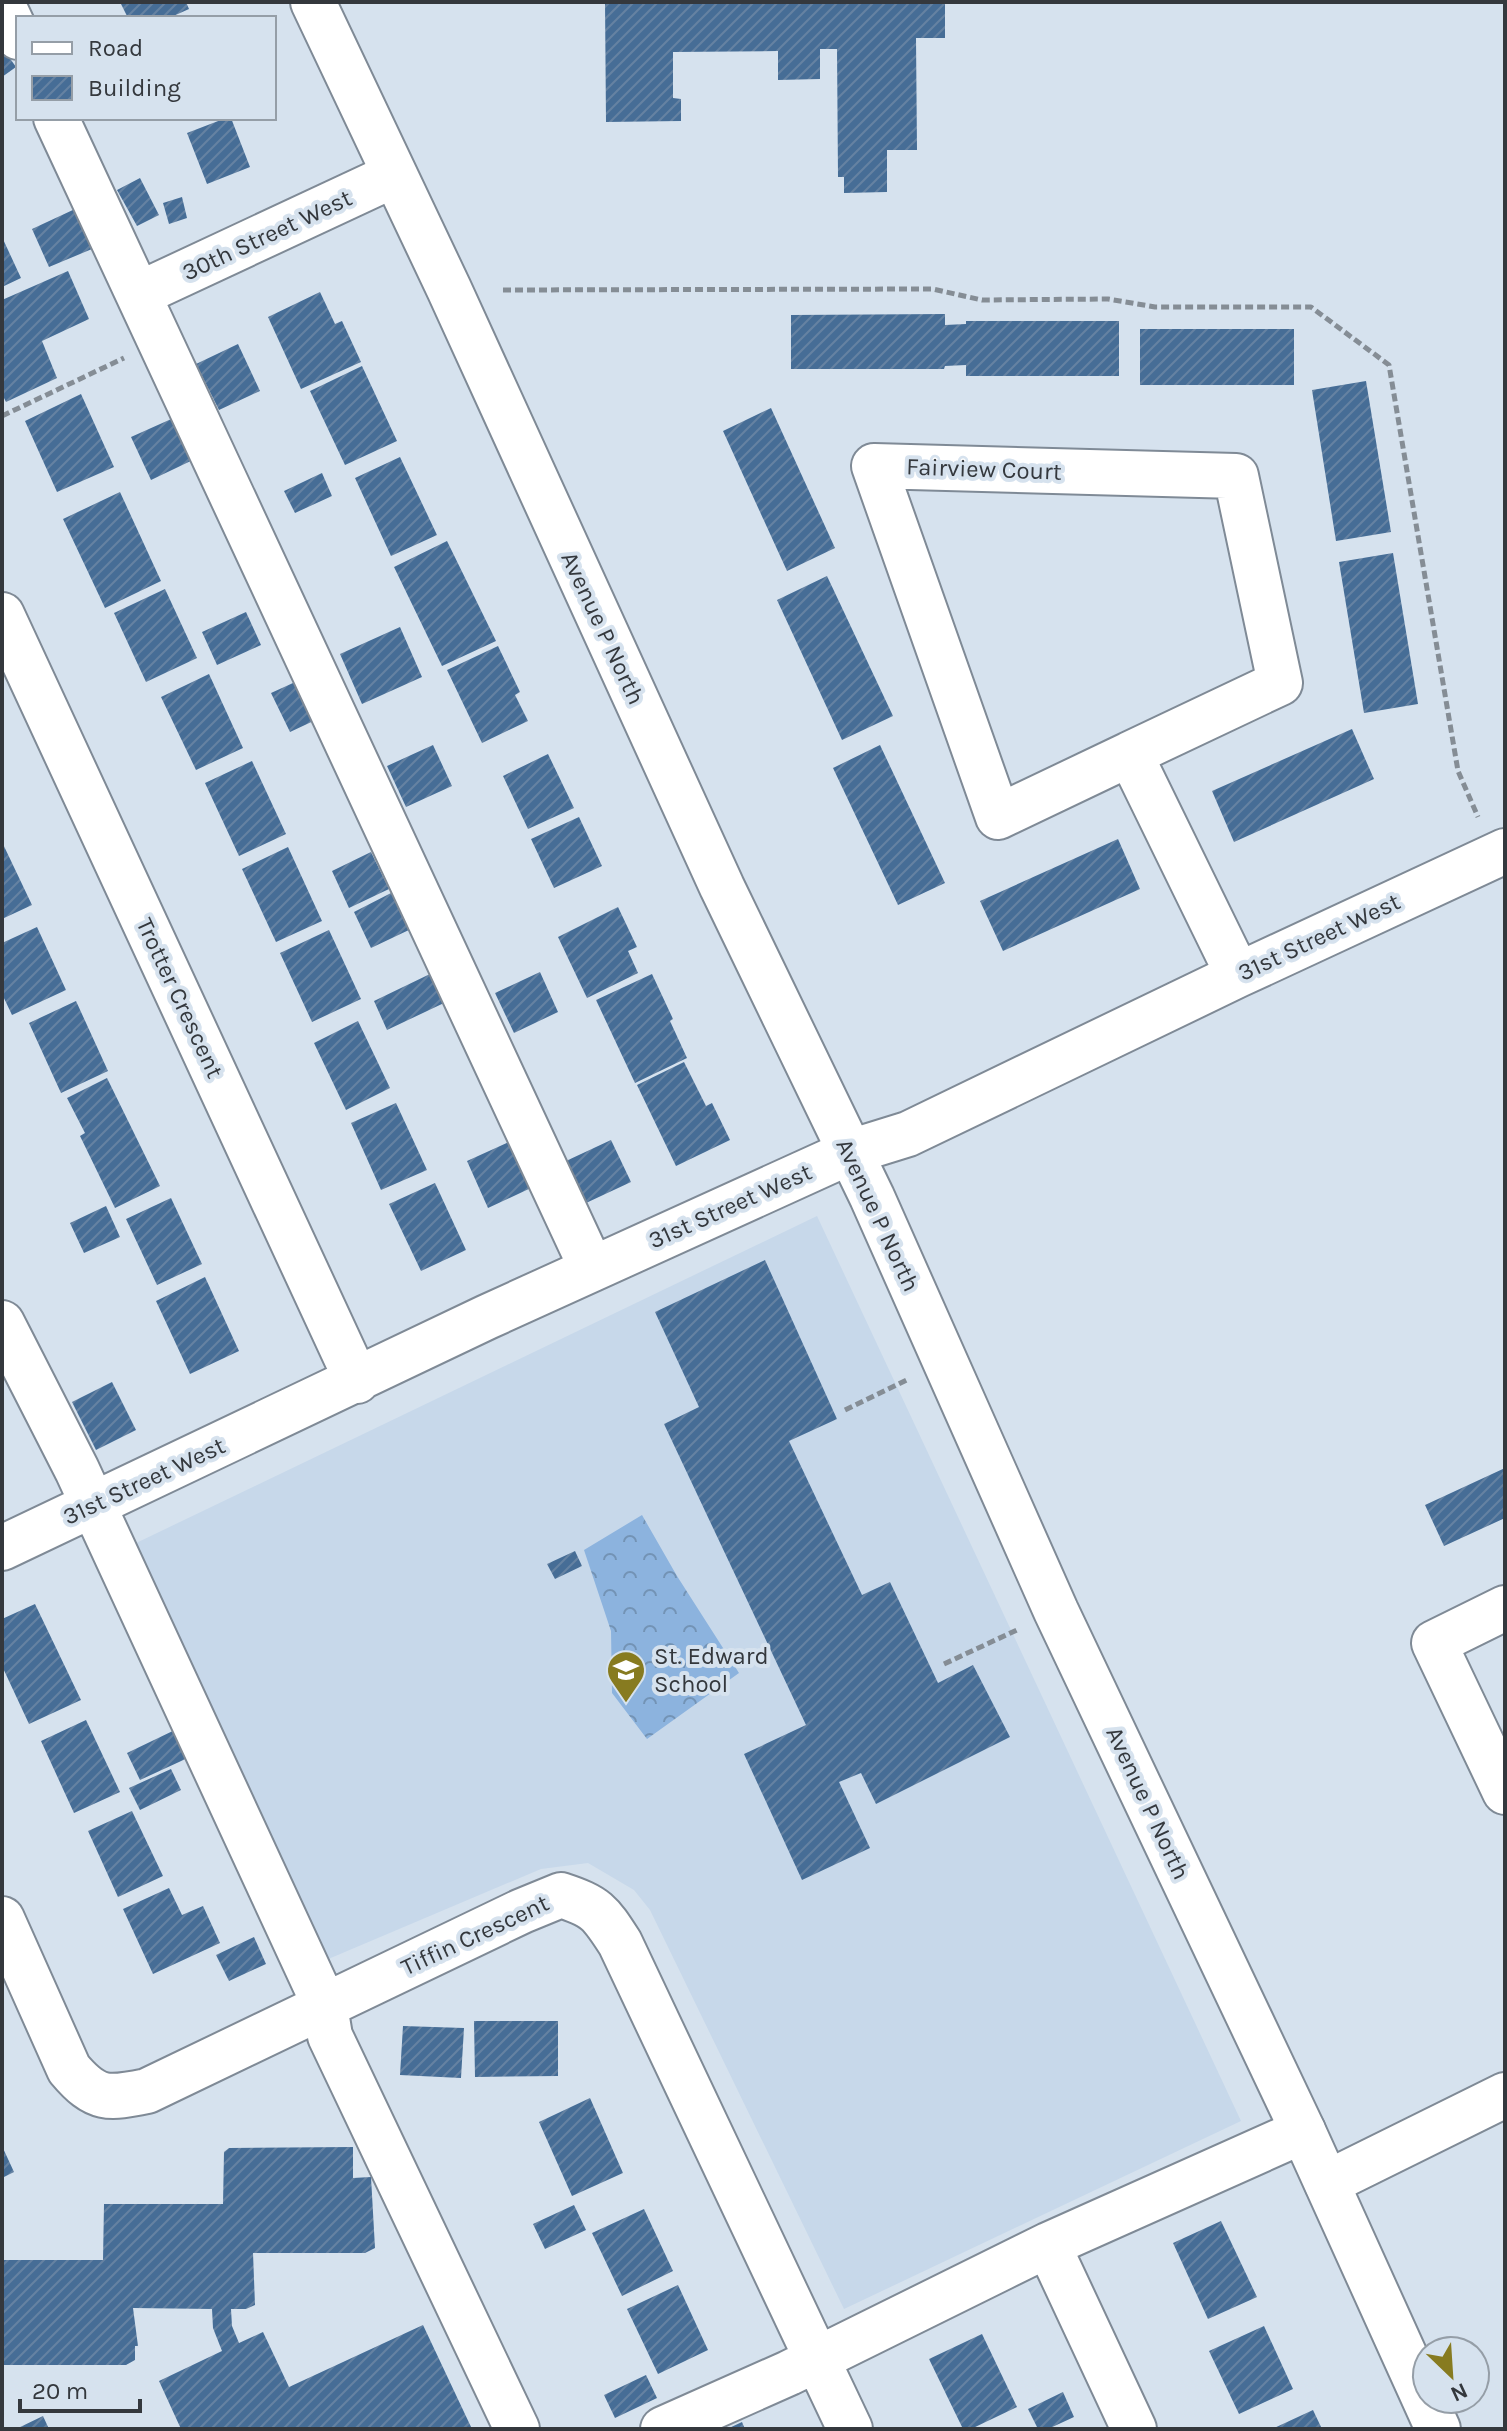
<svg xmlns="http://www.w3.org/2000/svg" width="1507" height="2431" viewBox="0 0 1507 2431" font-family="Karla,sans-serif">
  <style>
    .built { fill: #c7d8ea }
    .forest { fill: url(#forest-crowns) }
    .building { fill: url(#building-hatch) }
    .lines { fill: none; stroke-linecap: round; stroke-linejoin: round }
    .minor-casing { stroke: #7f8a96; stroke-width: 48 }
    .major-casing { stroke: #7f8a96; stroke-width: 48 }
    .path { stroke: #858d95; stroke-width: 5; stroke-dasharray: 8 4; stroke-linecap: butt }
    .minor { stroke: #fff; stroke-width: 44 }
    .major { stroke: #fff; stroke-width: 44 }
    .labels { text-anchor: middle; stroke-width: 8; stroke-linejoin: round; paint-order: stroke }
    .street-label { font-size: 24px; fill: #34383d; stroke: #d6e2ee }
    .poi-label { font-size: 24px; fill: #34383d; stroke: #d6e2ee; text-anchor: start }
  </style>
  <defs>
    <pattern id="forest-crowns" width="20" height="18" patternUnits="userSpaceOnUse" patternTransform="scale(2)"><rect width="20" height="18" fill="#8cb3de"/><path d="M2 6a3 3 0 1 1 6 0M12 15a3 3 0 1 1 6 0" fill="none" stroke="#7393b5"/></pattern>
    <pattern id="building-hatch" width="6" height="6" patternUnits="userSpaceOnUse" patternTransform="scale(2)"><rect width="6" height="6" fill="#466d96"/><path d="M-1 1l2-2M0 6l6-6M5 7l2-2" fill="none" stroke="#6582a2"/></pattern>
  </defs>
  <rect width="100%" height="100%" fill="#d6e2ee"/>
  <path class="built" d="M817,1216l424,905 -397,188 -194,-399 -16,-20 -46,-27 -47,6 -215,91 -194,-415z"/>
  <path class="forest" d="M642,1515l35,61 62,97 -92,66 -35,-46 -1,-62 -27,-81z"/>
  <path class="building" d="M120,2h66l3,7 -20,9h-41z
    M605,2h340v36h-29l1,112h-30v42l-43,1v-16h-6l-1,-128h-17v30l-42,1v-29l-105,1v46l8,1v22l-75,1z
    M2,47l14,20 -14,10z
    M226,118h5l19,49 -43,17 -20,-51z
    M140,178l19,37 -22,11 -20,-36z
    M182,197l5,21 -18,6 -6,-21z
    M75,209l17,40 -43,18 -17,-38z
    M2,237l19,41 -19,9z
    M68,271l21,48 -47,22 15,37 -51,24 -4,-8v-94z
    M320,292l15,32 7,-3 19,41 -60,27 -33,-72z
    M945,314v11l21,-1v-3h153v55h-153v-11l-21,1 -1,3h-153v-54z
    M1140,329h154v56h-154z
    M238,344l22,47 -41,19 -23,-46z
    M362,366l35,75 -52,24 -35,-74z
    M1366,381l25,151 -55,9 -24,-151z
    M81,394l33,73 -57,25 -32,-71z
    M771,408l64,140 -48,23 -64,-140z
    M178,416l19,42 -46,22 -20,-43z
    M400,457l37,78 -46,21 -36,-78z
    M322,473l10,23 -37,17 -11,-22z
    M120,492l41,89 -56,27 -42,-89z
    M447,541l49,100 -54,25 -48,-99z
    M1393,553l25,151 -54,9 -25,-151z
    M827,576l66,140 -51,24 -65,-140z
    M165,589l32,69 -51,24 -32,-69z
    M246,612l15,33 -44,20 -15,-33z
    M400,627l22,50 -60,27 -22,-50z
    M498,646l22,46 -5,3 13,26 -46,22 -35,-73z
    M209,674l34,74 -47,22 -35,-73z
    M304,678l18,39 -32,15 -19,-39z
    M1352,729l22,50 -140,63 -22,-51z
    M433,745l19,41 -46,21 -19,-41z
    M880,745l65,138 -47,22 -65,-137z
    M548,754l26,54 -46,21 -25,-53z
    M252,761l34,73 -47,22 -34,-73z
    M579,817l23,49 -48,22 -23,-49z
    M1118,839l22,50 -137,62 -23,-50z
    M2,842l30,63 -30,14z
    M288,847l34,74 -46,21 -34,-73z
    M371,852l18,37 -40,19 -17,-37z
    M393,892l18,37 -40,19 -17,-36z
    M618,907l19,40 -9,4 10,22 -51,25 -29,-61z
    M37,927l29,63 -54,25 -10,-21v-51z
    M329,930l32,69 -49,23 -32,-69z
    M540,972l18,40 -44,21 -19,-40z
    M430,974l14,29 -57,27 -13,-29z
    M652,974l21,45 -3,2 17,37 -52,25 -39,-83z
    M76,1001l32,70 -47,22 -32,-70z
    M358,1021l32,67 -44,22 -32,-67z
    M684,1062l22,44 6,-3 18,37 -54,26 -39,-81z
    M107,1078l53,108 -45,22 -35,-72 5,-3 -18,-35z
    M396,1103l31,67 -46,20 -30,-67z
    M611,1140l20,42 -45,21 -20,-42z
    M511,1141l22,46 -45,21 -21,-47z
    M435,1183l31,67 -45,21 -32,-67z
    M171,1198l31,66 -45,21 -31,-66z
    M106,1206l14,31 -36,16 -14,-30z
    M765,1260l72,159 -48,22 73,154 28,-13 48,101 35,-18 37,72 -134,67 -15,-31 -22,9 31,66 -68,32 -58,-126 62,-29 -142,-301 35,-17 -44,-95z
    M205,1277l34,74 -49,23 -34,-73z
    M112,1382l24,48 -40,20 -24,-48z
    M1505,1468v50l-61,28 -19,-41z
    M575,1551l7,15 -27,13 -8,-15z
    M35,1604l46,96 -52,24 -27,-58v-47z
    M86,1720l34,72 -46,21 -33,-72z
    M179,1728l13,28 -52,24 -13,-27z
    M171,1769l10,21 -41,20 -11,-22z
    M132,1811l31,65 -45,21 -30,-66z
    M169,1888l13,27 21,-9 17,37 -67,31 -30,-65z
    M254,1937l12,27 -37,17 -13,-26z
    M474,2021h84v55l-83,1z
    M403,2026l61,2 -3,50 -61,-3z
    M590,2098l33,75 -51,23 -33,-74z
    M2,2146l12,26 -12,6z
    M353,2147v31l18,-1 4,71 -10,5h-112l2,52 -9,4h-15l1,17 7,17 24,-11 26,55 134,-62 49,104h-291l-22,-48 63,-30 -9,-23 -1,-19 -79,-1 5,38h-3v14l-9,5h-124v-105h101l1,-56h119l1,-52 5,-4z
    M574,2205l12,25 -41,19 -12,-25z
    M644,2209l29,62 -51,25 -30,-63z
    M1221,2221l36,76 -49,22 -35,-76z
    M678,2285l30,65 -50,24 -31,-65z
    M1264,2326l29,63 -54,25 -30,-63z
    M982,2334l35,73 -46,22h-8l-34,-70z
    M646,2375l11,23 -42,20 -11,-23z
    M1063,2392l11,25 -26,12h-10l-10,-20z
    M1313,2410l9,19h-50z
    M43,2416l6,13h-33z
    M742,2422l3,7h-18z"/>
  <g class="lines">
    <defs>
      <path id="minor" d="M2,3l16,34
        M56,118l536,1151
        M139,294l255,-119
        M2,615l355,766
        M1130,754l-132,63 -124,-351 362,10 44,207 -150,71 108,221
        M2,1323l75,147 248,536 5,30 187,393
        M2,1548l485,-231 363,-165 58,-18 330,-159 267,-124
        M1505,1608l-71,35 71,149
        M2,1919l67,150c27,32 39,30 78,22l375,-180 39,-16c36,12 39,17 59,48l230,486
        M1327,2183l178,-88
        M1048,2245l86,184
        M663,2429l126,-56 259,-128 255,-114"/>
      <path id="major" d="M313,2l136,287 273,598 150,310 184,414 247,520 135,298"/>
    </defs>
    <use href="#minor" class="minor-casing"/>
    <use href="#major" class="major-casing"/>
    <path class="path" d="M503,290l430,-1 49,11 126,-1 47,8h156l78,58 69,406 20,46
      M2,416l122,-58
      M845,1410l64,-31
      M944,1664l75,-35"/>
    <use href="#minor" class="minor"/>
    <use href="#major" class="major"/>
  </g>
  <defs>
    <symbol id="school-pin" viewBox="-11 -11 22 30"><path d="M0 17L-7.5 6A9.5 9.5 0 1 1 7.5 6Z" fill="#877b20" stroke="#d6e2ee"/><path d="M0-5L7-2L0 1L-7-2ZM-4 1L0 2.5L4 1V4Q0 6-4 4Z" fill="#fff"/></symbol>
  </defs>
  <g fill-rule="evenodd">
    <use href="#school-pin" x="604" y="1648" width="44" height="60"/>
  </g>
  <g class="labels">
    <g class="street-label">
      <text transform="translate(267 235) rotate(-25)" y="8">30th Street West</text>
      <text transform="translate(984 469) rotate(2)" y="8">Fairview Court</text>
      <text transform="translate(603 628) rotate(65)" y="8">Avenue P North</text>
      <text transform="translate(1319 937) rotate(-25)" y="8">31st Street West</text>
      <text transform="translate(180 998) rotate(65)" y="8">Trotter Crescent</text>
      <text transform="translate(730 1206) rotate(-24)" y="8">31st Street West</text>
      <text transform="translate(878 1215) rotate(65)" y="8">Avenue P North</text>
      <text transform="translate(144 1481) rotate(-25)" y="8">31st Street West</text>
      <text transform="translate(1148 1803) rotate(65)" y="8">Avenue P North</text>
      <text transform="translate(475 1935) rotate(-25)" y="8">Tiffin Crescent</text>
    </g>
    <g class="poi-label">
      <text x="654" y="1664">St. Edward<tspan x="654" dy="28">School</tspan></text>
    </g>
  </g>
  <rect width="1507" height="2431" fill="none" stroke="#34383d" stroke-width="8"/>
  <rect x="16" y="16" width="260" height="104" fill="#d6e2ee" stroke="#959ea7" stroke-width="2"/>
  <rect x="32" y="42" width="40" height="12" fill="#ffffff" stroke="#959ea7" stroke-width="2"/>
  <text x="88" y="56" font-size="24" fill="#34383d">Road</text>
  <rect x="32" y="76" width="40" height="24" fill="url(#building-hatch)" stroke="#959ea7" stroke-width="2"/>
  <text x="88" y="96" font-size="24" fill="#34383d">Building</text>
  <g transform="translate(1451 2375) rotate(155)"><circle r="38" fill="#d6e2ee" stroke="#959ea7" stroke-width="2"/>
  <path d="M0-6L14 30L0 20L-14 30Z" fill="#877b20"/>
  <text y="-12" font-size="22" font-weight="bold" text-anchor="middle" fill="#34383d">N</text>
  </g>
  <path d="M20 2399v12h120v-12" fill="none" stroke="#34383d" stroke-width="4"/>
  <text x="32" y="2399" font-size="24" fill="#34383d" stroke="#d6e2ee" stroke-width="6" paint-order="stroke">20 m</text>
</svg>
